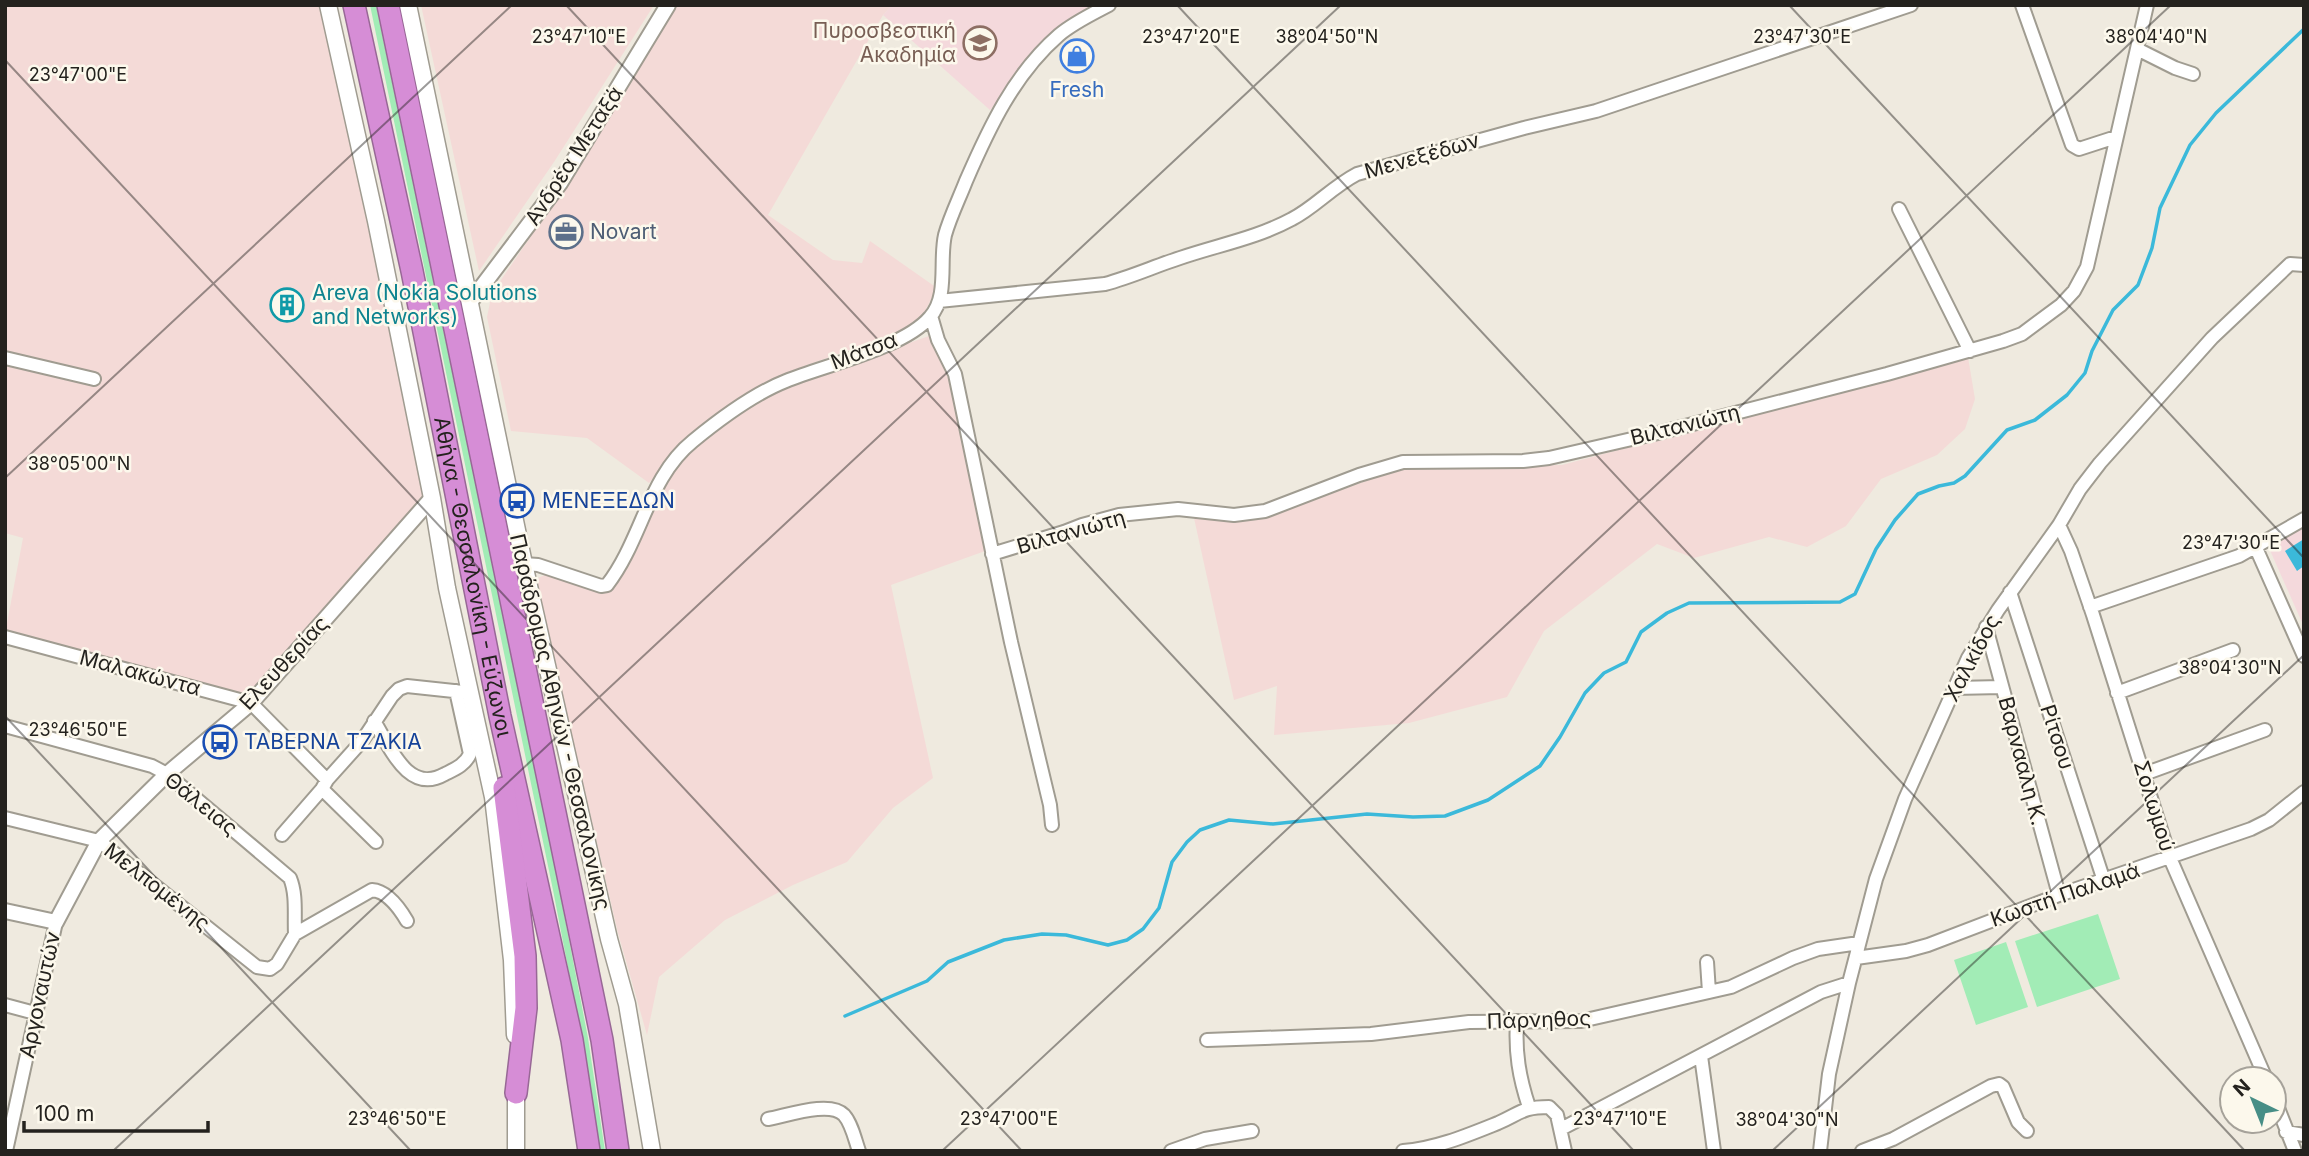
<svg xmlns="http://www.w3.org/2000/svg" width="2309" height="1156" viewBox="0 0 2309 1156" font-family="Inter,sans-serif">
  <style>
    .industrial { fill: #f4dad7 }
    .education { fill: #f4d9dc }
    .green { fill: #a2ecb6 }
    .water { fill: #3bb9da }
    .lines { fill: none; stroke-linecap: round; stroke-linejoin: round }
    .stream { stroke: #3bb9da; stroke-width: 3.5 }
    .minor-casing { stroke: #a09c91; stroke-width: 16 }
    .tertiary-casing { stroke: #a09c91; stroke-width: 18 }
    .secondary-casing { stroke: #a09c91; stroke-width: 19 }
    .motorway-casing { stroke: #986896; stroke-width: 24 }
    .minor { stroke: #fff; stroke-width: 12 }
    .tertiary { stroke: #fff; stroke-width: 14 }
    .secondary { stroke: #fff; stroke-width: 16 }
    .motorway { stroke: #d68dd6; stroke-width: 21 }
    .ticks { fill: none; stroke: #24221e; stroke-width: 2; stroke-opacity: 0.45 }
    .labels { text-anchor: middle; stroke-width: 5; stroke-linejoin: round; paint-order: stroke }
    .education-label { font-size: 21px; fill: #785e54; stroke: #fcf8ec; text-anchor: end }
    .shop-label { font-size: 21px; fill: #366cbe; stroke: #fcf8ec }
    .street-label { font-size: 21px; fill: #24221e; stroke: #fcf8ec }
    .service-label { font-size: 21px; fill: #4e5e75; stroke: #fcf8ec; text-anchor: start }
    .culture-label { font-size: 21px; fill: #0d838f; stroke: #fcf8ec; text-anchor: start }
    .transit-label { font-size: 21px; fill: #164399; stroke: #fcf8ec; text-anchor: start }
    .ticks-label { font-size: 18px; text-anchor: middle; fill: #24221e; stroke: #fcf8ec; stroke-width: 5; stroke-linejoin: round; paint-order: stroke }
  </style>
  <rect width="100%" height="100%" fill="#efeadf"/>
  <path class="industrial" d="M5,5h315l27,118 81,391 -173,195 -250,-75 18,-96 -18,-5z
    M421,5h233l-100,157 -75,109z
    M672,5h220l-9,10 -115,200 65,45 29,3 8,-22 67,47 -13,25 -23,19 -94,33 -39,18 -86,61 -33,39 -62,-45 -76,-7 -24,-114 5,-24 83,-121z
    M929,336l14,26 10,33 32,156 -94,34 42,193 -40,30 -46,54 -54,23 -68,35 -66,57 -12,58 -29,-102 -81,-348 1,-7 9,-4 50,17h12l4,-4 45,-87 4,-19 31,-35 57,-41 29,-16z
    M1968,357l7,42 -10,30 -28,26 -56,24 -35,47 -39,21 -38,-10 -75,21 -37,-14 -113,87 -37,66 -98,26 -135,12 3,-49 -43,14 -40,-182 44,4 51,-13 99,-36 24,-5 150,-3z"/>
  <path class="education" d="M892,5h207l-34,16 -39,44 -36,45 -107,-95z
    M2304,527v100l-35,-79z"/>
  <path class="green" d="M370,5h6l183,883 29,150 17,113h-6l-17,-111 -29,-150z
    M2098,914l22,65 -83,28 -22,-66z
    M2006,942l22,65 -52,18 -22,-65z"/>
  <path class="water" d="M2304,539v27l-7,5 -12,-20z"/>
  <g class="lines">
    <path class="stream" d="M845,1016l82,-35 21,-19 56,-22 38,-6 24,1 42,10 19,-5 16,-11 16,-21 13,-46 15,-20 13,-12 29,-10 44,4 94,-10 46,3 32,-1 43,-16 52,-34 20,-29 25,-44 19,-20 22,-11 15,-30 26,-19 22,-10 151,-1 15,-8 21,-45 19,-29 23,-26 21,-8 15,-3 11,-7 42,-46 28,-10 32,-25 18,-22 7,-22 21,-41 25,-25 14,-37 8,-40 30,-63 26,-32 88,-84"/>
    <defs>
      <path id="minor" d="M2022,5l50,140 7,4 37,-12
        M2137,49l38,19 18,6
        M1899,209l71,142
        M939,301l166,-17c26,-7 50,-18 75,-26 38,-13 77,-20 112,-39 22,-11 40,-32 65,-45l167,-46 72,-17 315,-106
        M931,316l7,24 17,34 56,268 39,163 2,20
        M5,358l89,21
        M2059,525l12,26 22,64 77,243 96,221
        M2256,548l48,108
        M992,554l72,-22 18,-7 37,-10 59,-6 56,6 31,-4 94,-36 44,-13 120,-1 26,-3 109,-25 229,-59 116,-33 19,-7 39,-29 13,-14 13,-24 60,-262
        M524,564l14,1 63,21 6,-1c35,-45 41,-108 86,-144 28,-23 60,-47 93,-60 39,-16 118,-33 144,-64 19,-21 9,-56 15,-82 5,-18 14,-36 21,-54 23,-53 48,-107 93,-146 14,-12 33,-21 50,-30
        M2010,592l94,289
        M2090,607l149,-51 65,-37
        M1986,627l73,268
        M5,637l246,66 76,77
        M1954,688l48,-1
        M2117,693l116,-43
        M374,721c16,26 34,74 71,53 10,-5 20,-9 25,-20l-14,-63
        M5,726l147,40 15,8 123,104c7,17 4,37 5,56
        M2144,774l121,-44
        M322,789l5,-9 35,-39 30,-45 7,-7 8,-3 56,6
        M5,818l94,23 158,126 13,2 7,-5 18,-30 77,-44c15,1 28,19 35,31
        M282,835l40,-46 54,53
        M1856,958l50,-7 22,-6 131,-50 192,-66 18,-9 35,-28
        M1707,962l2,30
        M5,1005l30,8
        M1517,1021c-2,31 2,56 12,86
        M1207,1040l164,-6 98,-12 112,-1 150,-34 62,-29 25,-9 41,-6
        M1701,1056l13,95
        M2274,1098l21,53
        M768,1119c18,-3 62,-19 76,-4 8,9 11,25 15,36
        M1561,1129l260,-137 28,-9
        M2286,1132l18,3
        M6,1151l50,-229
        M1171,1151l34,-12 47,-8
        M1403,1151c32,-2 65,-16 95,-28 23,-10 24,-16 51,-16l8,8 8,36
        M1820,1151l9,-77 20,-91 27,-104 29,-80 63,-141 30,-48 61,-85 21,-36 20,-26 112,-125 78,-74 14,1
        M1862,1151l31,-12 98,-53 8,-2 4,3 15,35 9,9"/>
      <path id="tertiary" d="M471,301l89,-118 108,-178
        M5,911l51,11 43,-81 68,-67 84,-71 181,-205"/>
      <path id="secondary" d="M328,5l48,216 56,277 15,90 46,209 19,163 3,75
        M408,5l116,559 85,375 18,65 25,147
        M516,1081v70"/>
      <g id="motorway">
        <path id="s1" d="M354,5l58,266 88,445 72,324 17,111"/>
        <path d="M388,5l214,1035 16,111"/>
        <path d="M504,788l21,168 1,52 -10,85"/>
      </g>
    </defs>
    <use href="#minor" class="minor-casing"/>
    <use href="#tertiary" class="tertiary-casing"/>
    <use href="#secondary" class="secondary-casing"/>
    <use href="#motorway" class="motorway-casing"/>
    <use href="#minor" class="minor"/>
    <use href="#tertiary" class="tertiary"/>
    <use href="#secondary" class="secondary"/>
    <use href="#motorway" class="motorway"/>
  </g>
  <path class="ticks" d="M566,5l1068,1146M1177,5l1068,1146M1789,5l515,553M5,60l1017,1091M5,478l507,-473M5,716l406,435M113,1151l1228,-1146M942,1151l1229,-1146M1772,1151l532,-496"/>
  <defs>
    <symbol id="school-ring" viewBox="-11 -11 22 22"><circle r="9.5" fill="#fcf8ec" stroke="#8d6e63" stroke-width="1.5"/><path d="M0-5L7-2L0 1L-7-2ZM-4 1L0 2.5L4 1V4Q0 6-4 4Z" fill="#8d6e63"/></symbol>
    <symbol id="shop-ring" viewBox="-11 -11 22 22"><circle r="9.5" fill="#fcf8ec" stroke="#3f7fe0" stroke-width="1.5"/><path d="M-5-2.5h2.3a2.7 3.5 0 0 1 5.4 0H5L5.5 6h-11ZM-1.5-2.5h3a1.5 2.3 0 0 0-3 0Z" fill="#3f7fe0"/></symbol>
    <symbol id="office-ring" viewBox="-11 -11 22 22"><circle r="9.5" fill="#fcf8ec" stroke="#5c6f8a" stroke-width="1.5"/><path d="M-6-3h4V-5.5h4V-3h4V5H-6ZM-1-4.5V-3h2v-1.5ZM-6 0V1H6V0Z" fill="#5c6f8a"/></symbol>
    <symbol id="building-ring" viewBox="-11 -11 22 22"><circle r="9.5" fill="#fcf8ec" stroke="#0f9aa8" stroke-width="1.5"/><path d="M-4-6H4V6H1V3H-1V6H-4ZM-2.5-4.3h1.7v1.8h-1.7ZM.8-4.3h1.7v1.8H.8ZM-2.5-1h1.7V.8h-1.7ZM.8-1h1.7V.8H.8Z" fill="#0f9aa8"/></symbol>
    <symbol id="bus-ring" viewBox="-11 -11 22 22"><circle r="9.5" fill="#fcf8ec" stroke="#1a4fb4" stroke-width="1.5"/><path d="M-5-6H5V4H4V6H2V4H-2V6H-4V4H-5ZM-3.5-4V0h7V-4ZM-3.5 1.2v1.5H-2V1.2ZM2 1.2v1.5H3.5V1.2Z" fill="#1a4fb4"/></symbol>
  </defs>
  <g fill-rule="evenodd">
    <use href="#school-ring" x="961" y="24" width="38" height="38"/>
    <use href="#shop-ring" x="1058" y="37" width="38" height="38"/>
    <use href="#office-ring" x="547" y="213" width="38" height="38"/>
    <use href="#building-ring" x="268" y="286" width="38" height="38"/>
    <use href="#bus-ring" x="498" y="482" width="38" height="38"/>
    <use href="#bus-ring" x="201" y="723" width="38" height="38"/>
  </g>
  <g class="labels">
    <g class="education-label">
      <text x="956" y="38">Πυροσβεστική<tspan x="956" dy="24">Ακαδημία</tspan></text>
    </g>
    <g class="shop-label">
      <text x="1077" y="97">Fresh</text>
    </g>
    <g class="street-label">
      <text transform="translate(574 156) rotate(-57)" y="7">Ανδρέα Μεταξά</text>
      <text transform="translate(1422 156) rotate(-16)" y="7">Μενεξέδων</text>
      <text transform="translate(864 351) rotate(-21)" y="7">Μάτσα</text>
      <text transform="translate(1685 425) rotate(-14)" y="7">Βιλτανιώτη</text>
      <text transform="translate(1071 532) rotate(-16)" y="7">Βιλτανιώτη</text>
      <text dy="7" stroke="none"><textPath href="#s1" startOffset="584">Αθήνα - Θεσσαλονίκη - Εύζωνοι</textPath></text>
      <text transform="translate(1972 658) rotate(-62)" y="7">Χαλκίδος</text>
      <text transform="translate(284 663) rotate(-47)" y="7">Ελευθερίας</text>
      <text transform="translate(140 673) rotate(15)" y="7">Μαλακώντα</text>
      <text transform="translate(560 722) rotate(77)" y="7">Παράδρομος Αθηνών - Θεσσαλονίκης</text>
      <text transform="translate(2057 737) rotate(72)" y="7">Ρίτσου</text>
      <text transform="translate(2022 761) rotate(75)" y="7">Βαρνααλη Κ.</text>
      <text transform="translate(201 804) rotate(39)" y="7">Θάλειας</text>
      <text transform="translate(2154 806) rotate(73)" y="7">Σολωμού</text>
      <text transform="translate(157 887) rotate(38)" y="7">Μελπομένης</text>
      <text transform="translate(2065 895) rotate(-19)" y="7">Κωστή Παλαμά</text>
      <text transform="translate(40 995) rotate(-78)" y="7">Αργοναυτών</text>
      <text transform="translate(1539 1020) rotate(-2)" y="7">Πάρνηθος</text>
    </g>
    <g class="service-label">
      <text x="590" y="239">Novart</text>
    </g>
    <g class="culture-label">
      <text x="312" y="300">Areva (Nokia Solutions<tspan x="312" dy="24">and Networks)</tspan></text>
    </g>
    <g class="transit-label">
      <text x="542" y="508">ΜΕΝΕΞΕΔΩΝ</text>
      <text x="244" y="749">ΤΑΒΕΡΝΑ ΤΖΑΚΙΑ</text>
    </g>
  </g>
  <g class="ticks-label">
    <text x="1327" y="43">38°04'50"N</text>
    <text x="2156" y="43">38°04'40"N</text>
    <text x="1802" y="43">23°47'30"E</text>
    <text x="579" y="43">23°47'10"E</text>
    <text x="1191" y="43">23°47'20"E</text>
    <text x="78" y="81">23°47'00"E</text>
    <text x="79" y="470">38°05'00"N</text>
    <text x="2231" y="549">23°47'30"E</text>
    <text x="2230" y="674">38°04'30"N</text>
    <text x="78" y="736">23°46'50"E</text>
    <text x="397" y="1125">23°46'50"E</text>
    <text x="1009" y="1125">23°47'00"E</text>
    <text x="1620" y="1125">23°47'10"E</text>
    <text x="1787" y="1126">38°04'30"N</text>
  </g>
  <rect width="2309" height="1156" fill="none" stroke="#24221e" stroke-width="14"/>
  <g transform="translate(2253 1100) rotate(317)"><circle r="33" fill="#fcf8ec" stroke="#a6a29a" stroke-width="2"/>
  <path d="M0-5L12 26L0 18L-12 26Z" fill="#478e86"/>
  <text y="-10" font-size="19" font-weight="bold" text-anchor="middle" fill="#24221e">N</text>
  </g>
  <path d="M24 1121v10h184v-10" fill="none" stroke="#24221e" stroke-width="3.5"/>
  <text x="35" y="1121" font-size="21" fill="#24221e" stroke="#fcf8ec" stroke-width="5" paint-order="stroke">100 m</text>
</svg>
